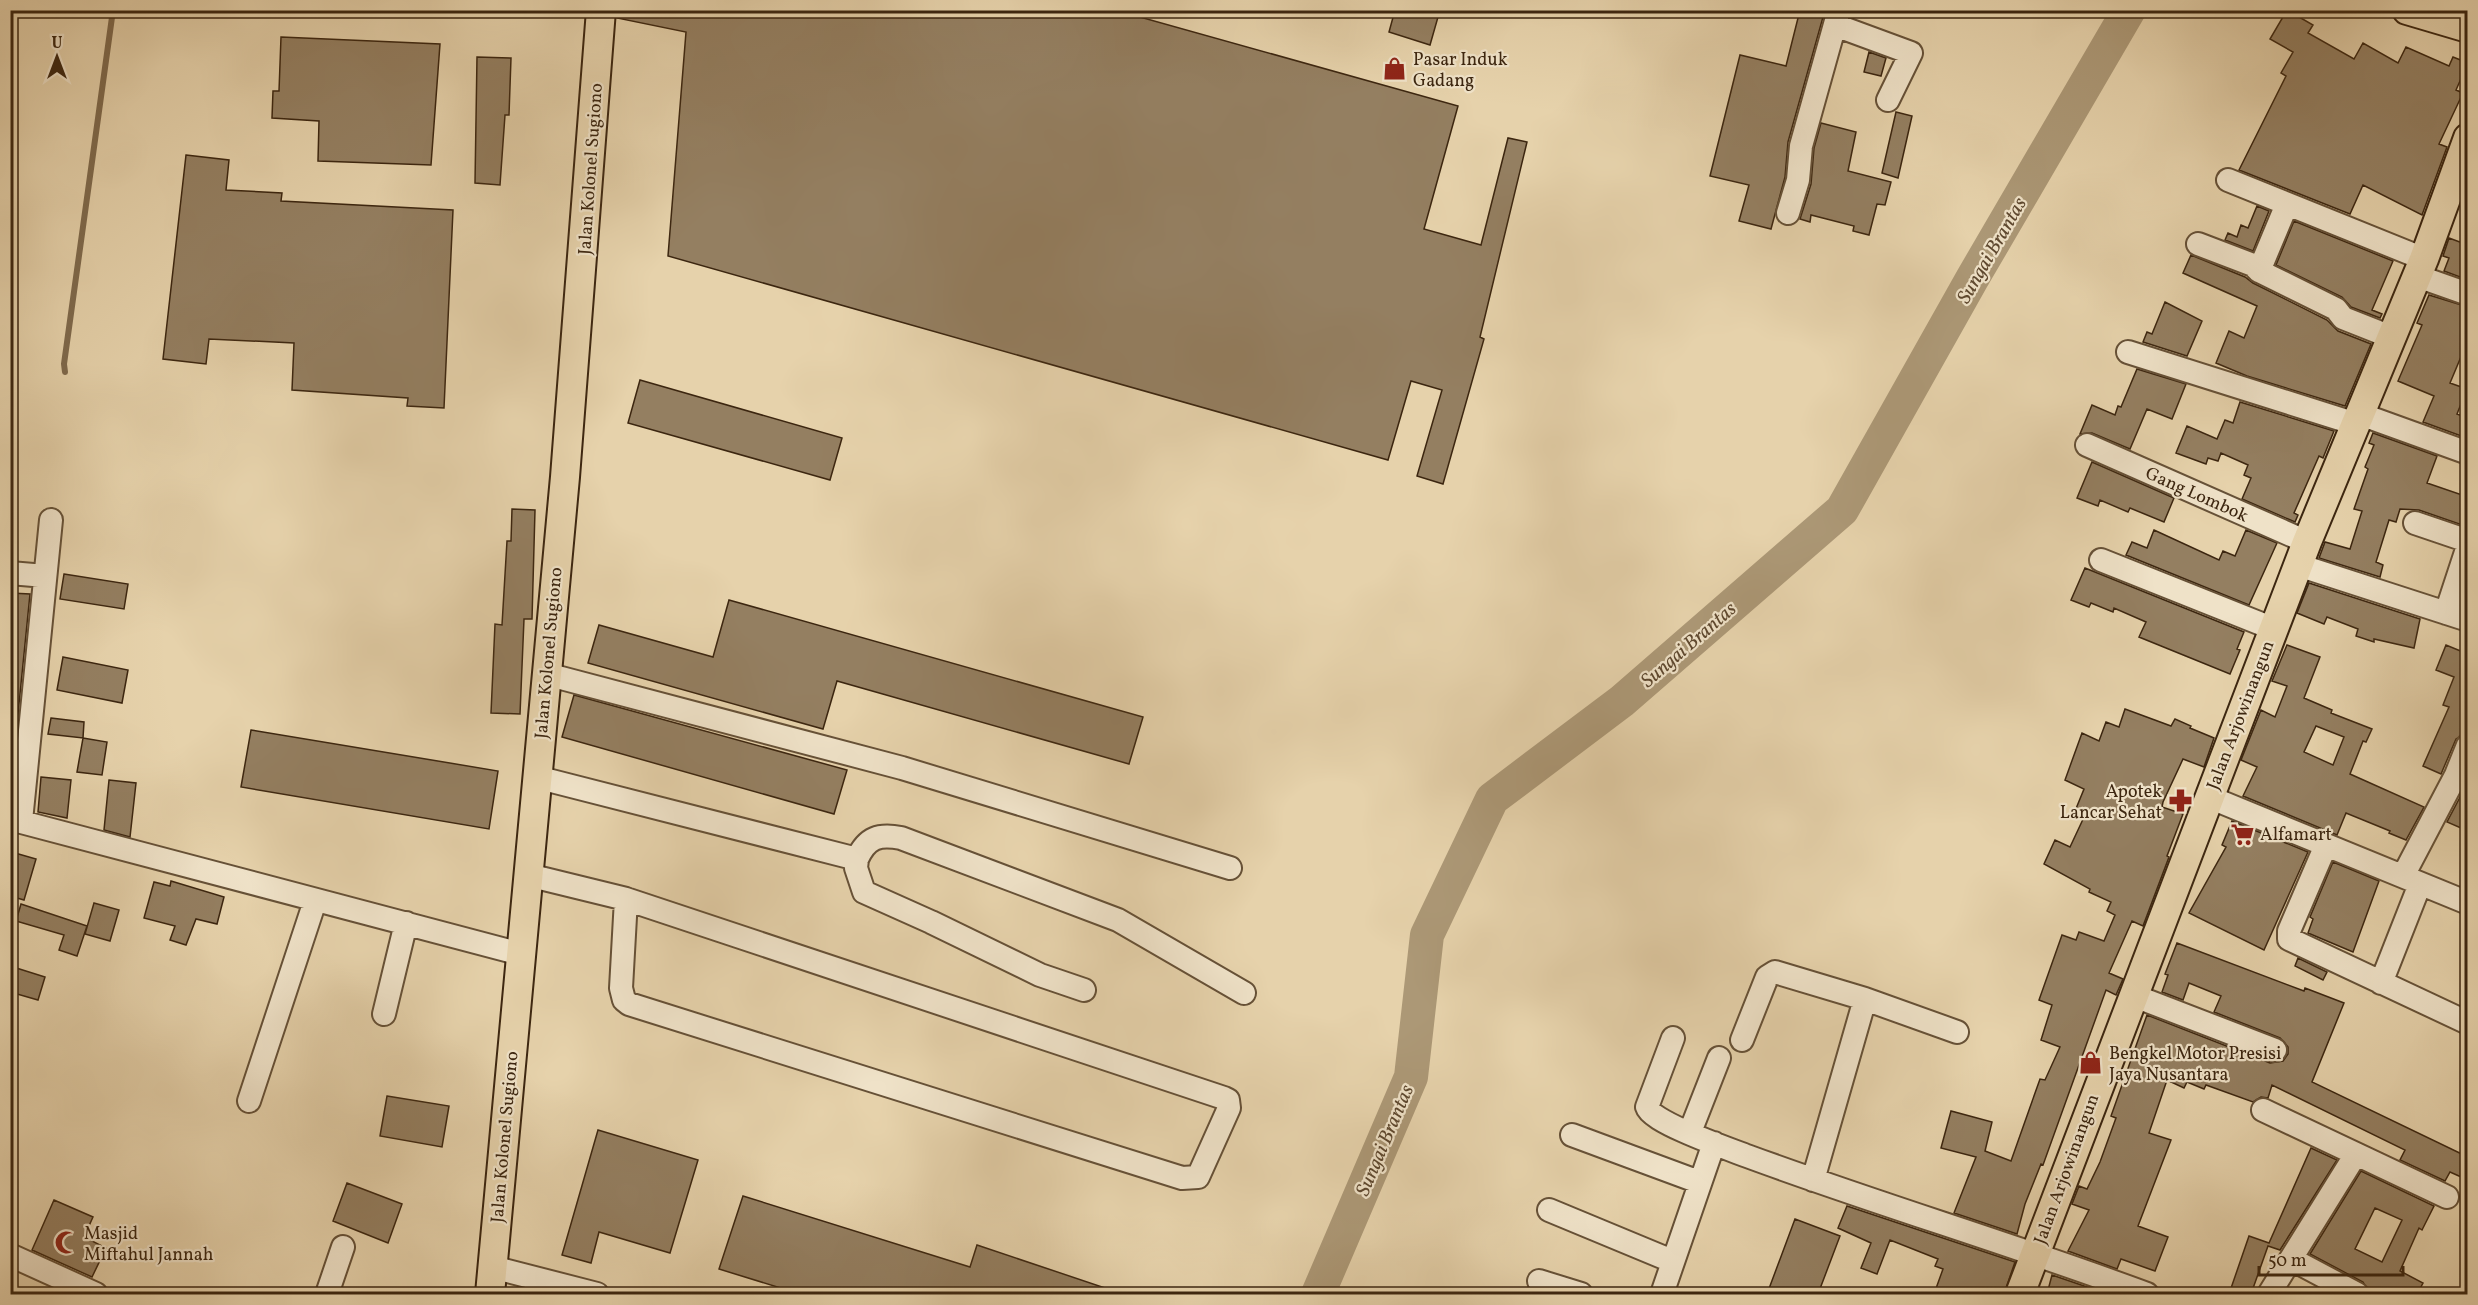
<svg xmlns="http://www.w3.org/2000/svg" width="2478" height="1305" viewBox="0 0 2478 1305" font-family="Vollkorn,serif">
  <style>
    .lines { fill: none; stroke-linecap: round; stroke-linejoin: round }
    .stream { stroke: #7f6a4d; stroke-width: 6 }
    .river { stroke: #ac9876; stroke-width: 34 }
    .building { fill: #947f61; stroke: #3c2610; stroke-width: 1.5; fill-rule: evenodd }
    .minor-casing { stroke: #665137; stroke-width: 26 }
    .major-casing { stroke: #3c2610; stroke-width: 32 }
    .minor { stroke: #efe2c8; stroke-width: 22 }
    .major { stroke: #e6d2ab; stroke-width: 28 }
    .labels { text-anchor: middle; stroke-width: 4.5; stroke-linejoin: round; paint-order: stroke }
    .poi-label { font-size: 18px; fill: #3c2610; stroke: #efe2c8; text-anchor: start }
    .street-label { font-size: 18px; fill: #3c2610; stroke: #efe2c8 }
    .water-label { font-size: 20px; font-style: italic; fill: #5e482f; stroke: #efe2c8 }
  </style>
  <rect width="100%" height="100%" fill="#e6d2ab"/>
  <filter id="stains"><feTurbulence type="fractalNoise" baseFrequency=".00333" numOctaves="4"/><feColorMatrix values="0 0 0 0 .2 0 0 0 0 .09 0 0 0 0 .02 0 0 0 .5 -.17"/></filter>
  <radialGradient id="worn" r=".72"><stop offset=".6" stop-color="#630" stop-opacity="0"/><stop offset="1" stop-color="#630" stop-opacity=".3"/></radialGradient>
  <g class="lines">
    <path class="stream" d="M65,372l-1,-8 49,-354"/>
    <path class="river" d="M1318,1294l93,-217 16,-142 65,-136 130,-98 220,-191 130,-231 157,-269"/>
  </g>
  <path class="building" d="M617,10h498l343,96 -34,123 57,16 27,-107 19,4 -47,195 4,2 -41,145 -26,-8 25,-86 -31,-9 -23,79 -720,-204 18,-224 -69,-14z
    M1395,10h45l-10,35 -41,-13z
    M1800,10h25l-37,132 -3,35 -14,52 -32,-8 10,-36 -39,-9 30,-121 46,11z
    M2287,10l26,15 -5,8 46,26 9,-16 35,20 8,-16 43,19 4,-9 15,6 -12,27 7,3 -24,51 8,3 -25,68 -59,-30 -13,29 -111,-44 47,-94 -5,-3 12,-21 -23,-13z
    M281,37l159,7 -9,121 -113,-4 1,-40 -47,-3 1,-27h6z
    M1869,52l17,6 -5,18 -17,-4z
    M477,57l34,1 -2,57h-4l-5,70 -25,-2z
    M1896,112l16,4 -14,62 -16,-5z
    M1821,123l35,9 -8,39 43,11 -6,23 -8,-1 -8,31 -16,-4 1,-5 -43,-11 -1,7 -10,-3 11,-35 3,-36z
    M186,155l43,5 -3,30 56,3 -1,8 172,9 -9,198 -37,-2 1,-8 -116,-8 2,-47 -85,-4 -3,25 -43,-5z
    M2257,206l12,5 -16,40 -28,-11 3,-7 9,4 4,-12 7,3z
    M2294,221l99,40 -21,49 10,4 -2,4 -29,-11 -9,-10 -66,-32z
    M2449,238l19,7v35l-24,-9 5,-13 -6,-2z
    M2191,255l54,22 8,6 74,37 11,11 33,13 -26,62 -98,-30 -31,-13 13,-32 15,7 13,-32 -74,-33z
    M2429,295l39,12v33l-18,43 17,6 -10,25 11,4 -4,19 -41,-15 11,-26 -36,-15 24,-56 -5,-2z
    M2165,302l37,19 -15,35 -44,-14 4,-10 5,2z
    M2137,369l49,15 -14,35 -25,-10 -17,40 -38,-16 -12,1 12,-29 23,10 3,-9 3,1z
    M640,380l202,58 -12,42 -202,-57z
    M2240,402l94,29 -11,27 -4,-2 -25,57 4,2 -3,7 -53,-23 9,-21 -7,-3 4,-10 -27,-12 -3,8 -10,-3 -2,6 -30,-11 11,-27 30,13 8,-19 8,3z
    M2373,433l64,23 -10,27 41,14v30l-49,-17 -19,-1 -4,13 -7,-2 -13,42 7,3 -3,12 -61,-19 6,-16 25,7 12,-38 -8,-2 14,-40 -3,-2 9,-22 -5,-2z
    M2092,462l82,36 -10,24 -34,-14 -2,4 -28,-12 -2,6 -21,-8z
    M512,509l23,1 -3,109h-8l-4,95 -29,-1 4,-89 7,1 5,-84h4z
    M2154,530l65,30 4,-9 12,5 11,-26 31,13 -28,62 -123,-50 6,-13 15,6z
    M2085,568l159,64 -7,17 3,1 -10,24 -91,-37 7,-15 -32,-14 -1,4 -22,-9 -2,4 -18,-7z
    M64,574l64,10 -4,25 -64,-10z
    M2309,583l111,36 -6,29 -40,-9v3l-18,-6 2,-7 -31,-12 -3,7 -27,-11z
    M10,593l20,1 -15,150h-5z
    M729,600l414,117 -14,47 -292,-83 -14,48 -235,-66 11,-38 114,32z
    M2468,644v88l-12,7 -15,35 -18,-8 26,-59 -6,-2 11,-28 -18,-7 10,-25 17,7z
    M2287,645l33,12 -16,41 28,12 -1,3 41,16 -6,13 -3,-1 -13,33 74,33 -18,33 -17,-7 1,-2 -44,-18 -9,22 -94,-39 14,-29 -16,-7 20,-50 14,7 12,-31 -15,-5zM2316,726l28,11 -11,28 -29,-13z
    M63,657l65,13 -6,33 -65,-13z
    M574,695l273,75 -13,44 -272,-77z
    M2125,709l46,17 4,-7 16,7 -1,2 24,10 -10,29 -21,-8 -20,43 -1,5 21,7 -16,42 2,1 -26,69 -11,-5 -23,52 14,6 -7,16 -10,-5 -63,175 -2,-1 -16,40 -8,30 -63,-21 22,-56 -35,-9 10,-37 41,11 -7,29 26,10 29,-82 5,1 15,-33 -19,-7 11,-35 -13,-5 23,-65 14,5 3,-8 25,9 11,-26 -8,-4 4,-9 -22,-10 1,-3 -46,-25 11,-24 15,7 15,-32 -10,-4 9,-22 -19,-9 17,-47 17,8 7,-19 13,5z
    M51,718l33,4 -1,16 -35,-4z
    M251,730l247,41 -9,58 -248,-42z
    M83,738l24,4 -5,33 -25,-3z
    M41,777l30,3 -4,38 -29,-6z
    M109,780l27,3 -6,54 -26,-7z
    M2468,782v32l-7,14 -14,-6z
    M2232,821l76,31 -44,98 -75,-37 37,-66 -4,-2z
    M15,853l21,6 -12,41 -14,-4v-28z
    M2333,862l46,19 -26,71 -45,-19 5,-14 -3,-2z
    M171,881l53,16 -7,27 -21,-5 -10,26 -16,-5 5,-14 -31,-8 10,-36 16,4z
    M94,903l25,7 -9,31 -25,-7z
    M21,904l66,22 -10,30 -18,-6 5,-15 -48,-14z
    M2177,943l127,48 1,-3 39,15 -32,79 156,75v23l-18,-8 -5,9 -45,-21 5,-10 -133,-65 -4,13 -7,-1 -8,5 -47,-17 -2,4 -17,-7 -3,6 -17,-8 -18,53 22,7 -33,86 30,11 -13,34 -34,-12 -4,10 -49,-18 21,-41 -17,-6 7,-18 8,3 13,-27 16,-44 -5,-2 36,-101 123,48 13,-2 5,-7v-7l-8,-9 -66,-26 7,-16 -32,-13 -6,17 -21,-8 6,-17 -3,-1z
    M2298,958l29,14 -4,8 -28,-14z
    M10,966l35,11 -7,23 -28,-8z
    M387,1096l62,10 -7,41 -62,-11z
    M598,1130l100,30 -28,93 -71,-21 -8,31 -29,-8z
    M2311,1148l26,12 -57,90 -12,-4 -17,48h-22l20,-58 20,7z
    M2361,1171l73,35 -12,24 -3,-2 -19,43 23,12 -6,11h-47l-7,-12 -53,-28zM2375,1208l27,12 -20,42 -27,-13z
    M347,1183l55,21 -14,39 -55,-22z
    M743,1196l227,71 7,-22 140,47v2h-317l-81,-25z
    M54,1200l39,17 -9,20 22,11 -14,29 -60,-27z
    M1847,1206l168,56 -11,32h-70l9,-25 -8,-3 3,-7 -48,-19 -13,34 -16,-6 10,-25 -33,-15z
    M1795,1219l45,17 -22,58h-51z
    M2052,1275l41,14 15,5h-61z"/>
  <g class="lines">
    <defs>
      <path id="minor" d="M1835,25l76,28 -23,47
        M2228,180l196,79
        M1788,213l10,-33 3,-34 38,-136
        M2198,244l55,21 6,6 77,38 7,9 48,19
        M2259,271l28,-67
        M2417,276l51,18
        M2128,352l228,72
        M2360,414l108,39
        M2087,445l220,97
        M2415,523l53,18
        M2101,560l173,69
        M2298,565l170,55
        M10,573l35,3
        M2446,613l22,-67
        M546,674l356,94 328,100
        M536,777l321,82c10,-22 22,-25 44,-21l217,82 126,73
        M2209,797l259,106
        M10,819l511,135
        M21,821l30,-301
        M2326,845l-37,86v8l179,84
        M857,859l-1,9 8,24 67,30 109,53 44,15
        M528,875l98,24 598,199 4,2 1,8 -31,69 -16,1 -553,-174 -5,-4 -3,-12 5,-89
        M2403,876l53,-101 12,-30
        M2381,983l39,-99
        M2132,995l143,55
        M384,1014l22,-91
        M1673,1038l-26,69c4,15 82,42 100,49 133,49 268,89 400,138
        M1742,1040l25,-63 8,-5 90,27 92,33
        M249,1101l66,-200
        M2263,1110l184,87
        M1690,1132l29,-74
        M1572,1135l127,47
        M1813,1180l52,-181
        M1549,1210l123,51
        M10,1255l86,39
        M2293,1260l64,34
        M492,1267l105,27
        M1539,1281l42,13
        M327,1294l16,-47
        M1662,1294l52,-151
        M2269,1294l87,-140"/>
      <path id="major" d="M2407,10l61,18
        M490,1294l75,-817 36,-467
        M2020,1294l287,-752 117,-283 44,-121"/>
    </defs>
    <use href="#minor" class="minor-casing"/>
    <use href="#major" class="major-casing"/>
    <use href="#minor" class="minor"/>
    <use href="#major" class="major"/>
  </g>
  <defs>
    <symbol id="shop-bare" viewBox="-9 -9 18 18"><path d="M-5-2.5h2.3a2.7 3.5 0 0 1 5.4 0H5L5.5 6h-11ZM-1.5-2.5h3a1.5 2.3 0 0 0-3 0Z" fill="#8f2418" stroke="#efe2c8" stroke-width="2.5" paint-order="stroke"/></symbol>
    <symbol id="pharmacy-bare" viewBox="-9 -9 18 18"><path d="M-2-6h4v4h4v4h-4v4h-4v-4h-4v-4h4Z" fill="#8f2418" stroke="#efe2c8" stroke-width="2.5" paint-order="stroke"/></symbol>
    <symbol id="supermarket-bare" viewBox="-9 -9 18 18"><path d="M-6-5.5h2.5l.6 2H6L4.5 2H-2.5L-4.4-4H-6ZM-1.5 3.2a1.3 1.3 0 1 0 .1 0ZM3 3.2a1.3 1.3 0 1 0 .1 0Z" fill="#8f2418" stroke="#efe2c8" stroke-width="2.5" paint-order="stroke"/></symbol>
    <symbol id="mosque-bare" viewBox="-9 -9 18 18"><path d="M3.5-4.9A6 6 0 1 0 3.5 4.9A5 5 0 1 1 3.5-4.9Z" fill="#8f2418" stroke="#efe2c8" stroke-width="2.5" paint-order="stroke"/></symbol>
  </defs>
  <g fill-rule="evenodd">
    <use href="#shop-bare" x="1378" y="52" width="33" height="33"/>
    <use href="#pharmacy-bare" x="2164" y="784" width="33" height="33"/>
    <use href="#supermarket-bare" x="2226" y="818" width="33" height="33"/>
    <use href="#shop-bare" x="2074" y="1046" width="33" height="33"/>
    <use href="#mosque-bare" x="50" y="1226" width="33" height="33"/>
  </g>
  <g class="labels">
    <g class="poi-label">
      <text x="1413" y="65">Pasar Induk<tspan x="1413" dy="21">Gadang</tspan></text>
      <text x="2162" y="797" text-anchor="end">Apotek<tspan x="2162" dy="21">Lancar Sehat</tspan></text>
      <text x="2260" y="840">Alfamart</text>
      <text x="2109" y="1059">Bengkel Motor Presisi<tspan x="2109" dy="21">Jaya Nusantara</tspan></text>
      <text x="84" y="1239">Masjid<tspan x="84" dy="21">Miftahul Jannah</tspan></text>
    </g>
    <g class="street-label">
      <text transform="translate(590 169) rotate(-86)" y="6">Jalan Kolonel Sugiono</text>
      <text transform="translate(2197 494) rotate(24)" y="6">Gang Lombok</text>
      <text transform="translate(548 653) rotate(-85)" y="6">Jalan Kolonel Sugiono</text>
      <text transform="translate(2240 715) rotate(-69)" y="6">Jalan Arjowinangun</text>
      <text transform="translate(504 1137) rotate(-85)" y="6">Jalan Kolonel Sugiono</text>
      <text transform="translate(2066 1169) rotate(-70)" y="6">Jalan Arjowinangun</text>
    </g>
    <g class="water-label">
      <text transform="translate(1991 250) rotate(-60)" y="7">Sungai Brantas</text>
      <text transform="translate(1688 644) rotate(-41)" y="7">Sungai Brantas</text>
      <text transform="translate(1384 1140) rotate(-67)" y="7">Sungai Brantas</text>
    </g>
  </g>
  <rect width="2478" height="1305" fill="none" stroke="#e6d2ab" stroke-width="36"/>
  <rect x="12" y="12" width="2454" height="1281" fill="none" stroke="#3c2610" stroke-width="3"/>
  <rect x="18" y="18" width="2442" height="1269" fill="none" stroke="#3c2610" stroke-width="1.5"/>
  <g transform="translate(57 57)" stroke="#efe2c8" stroke-width="4.5" paint-order="stroke">
  <path d="M0-4.5L10 22L0 15L-10 22Z" fill="#3c2610"/>
  <text y="-9" font-size="16" font-weight="bold" text-anchor="middle" fill="#3c2610">U</text>
  </g>
  <path d="M2259 1266v9h144v-9" fill="none" stroke="#3c2610" stroke-width="3"/>
  <text x="2268" y="1266" font-size="18" fill="#3c2610" stroke="#efe2c8" stroke-width="4.5" paint-order="stroke">50 m</text>
  <rect width="100%" height="100%" filter="url(#stains)"/>
  <rect width="100%" height="100%" fill="url(#worn)"/>
</svg>
